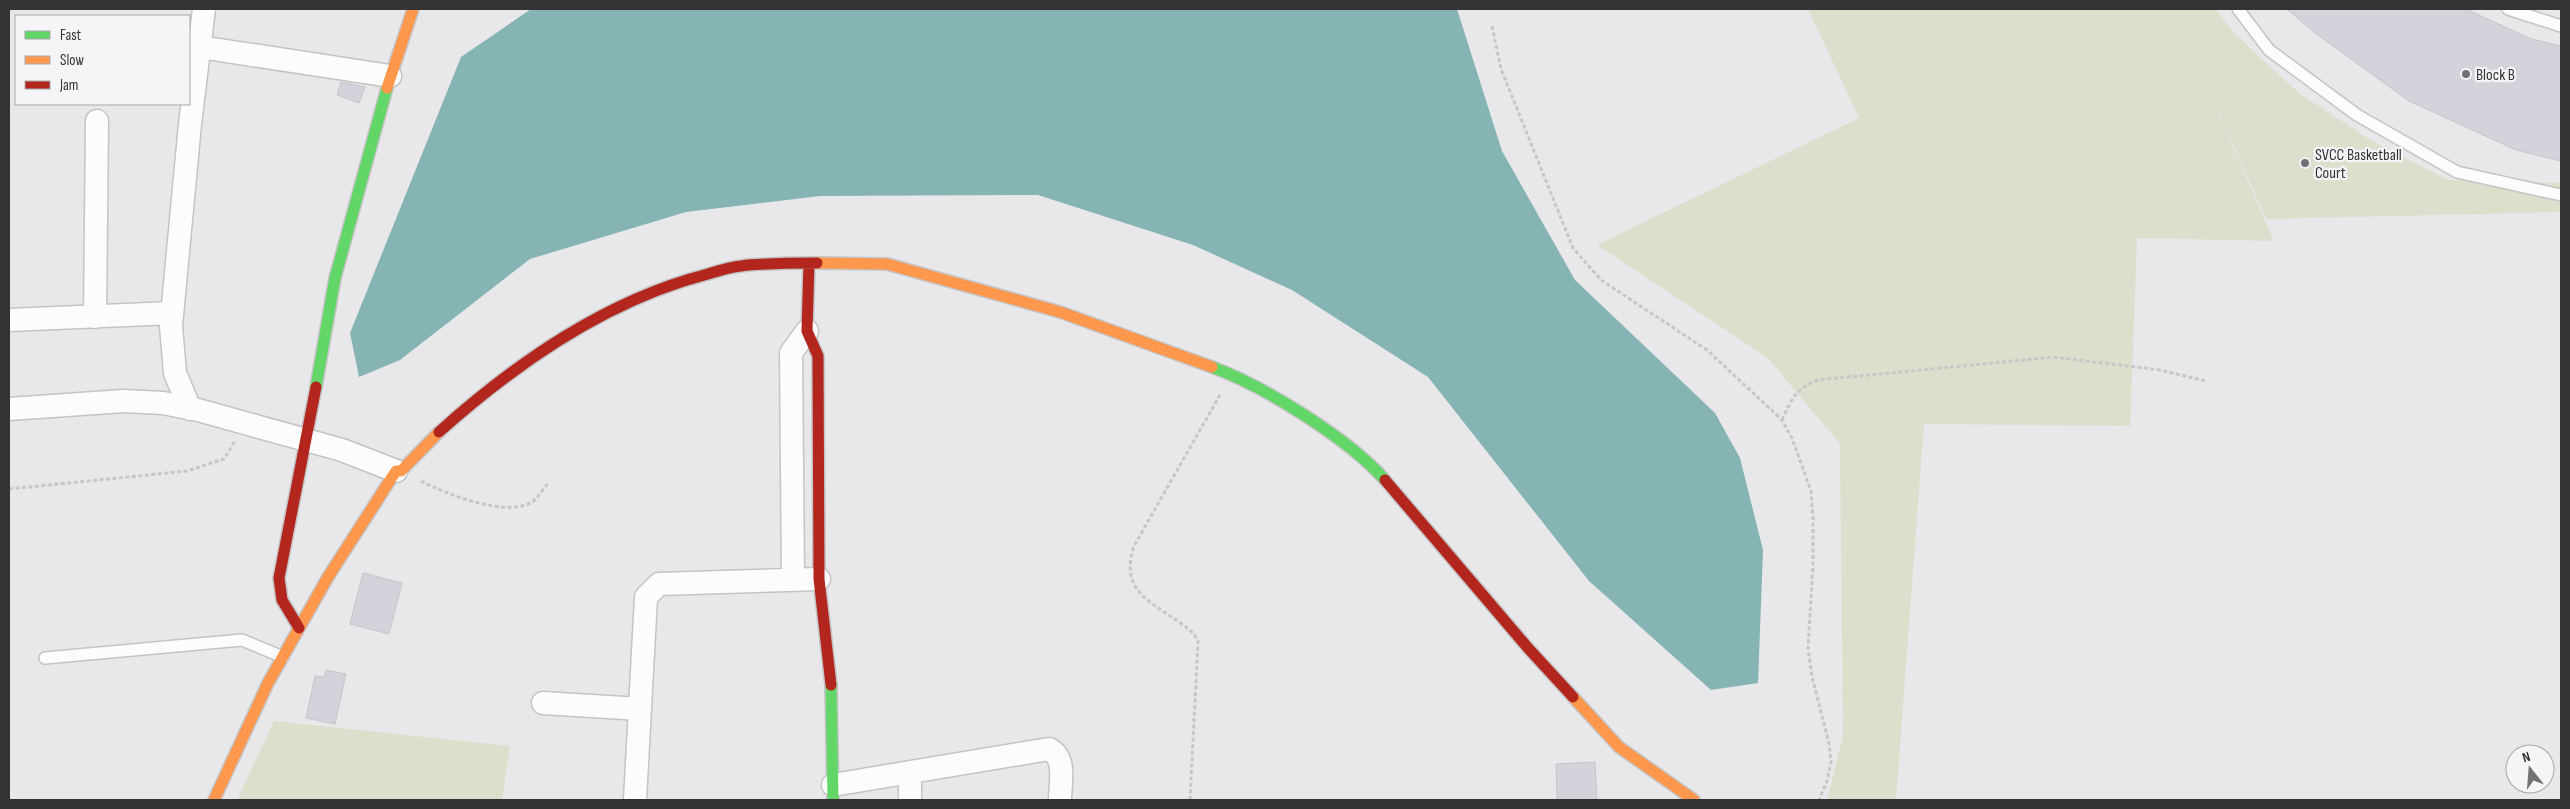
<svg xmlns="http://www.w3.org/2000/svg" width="2570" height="809" viewBox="0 0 2570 809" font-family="'Sofia Sans Condensed',sans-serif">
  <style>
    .green { fill: #dbdfcc }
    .water { fill: #86b4b4 }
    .building { fill: #d3d3dc; stroke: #c6c6c8 }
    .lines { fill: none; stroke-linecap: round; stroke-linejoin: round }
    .lane-casing { stroke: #c4c4c5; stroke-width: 14 }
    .street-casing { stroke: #c4c4c5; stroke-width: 25 }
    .fast-casing { stroke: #c4c4c5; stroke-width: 14 }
    .slow-casing { stroke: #c4c4c5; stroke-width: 14 }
    .jam-casing { stroke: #c4c4c5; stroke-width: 14 }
    .path { stroke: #c7c7c7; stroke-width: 3; stroke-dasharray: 4 2.5; stroke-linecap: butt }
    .lane { stroke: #fcfcfc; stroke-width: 11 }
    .street { stroke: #fcfcfc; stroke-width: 22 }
    .fast { stroke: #63d668; stroke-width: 11 }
    .slow { stroke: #ff974d; stroke-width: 11 }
    .jam { stroke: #b3261e; stroke-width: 11 }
    .poi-dot { fill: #727274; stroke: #f5f5f8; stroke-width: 2 }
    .labels { text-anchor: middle; stroke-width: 4.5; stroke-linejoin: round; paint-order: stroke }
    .poi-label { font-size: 16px; fill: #333334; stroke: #f5f5f8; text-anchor: start }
  </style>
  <rect width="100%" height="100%" fill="#e8e8ea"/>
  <path class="green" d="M1808,9h407l22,27 62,57 73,48 76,39 113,3v29l-295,7 -72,-161 80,183 -137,-3 -7,188 -206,-2 -28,376h-69l16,-64 -3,-292 -72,-86 -171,-113 262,-127z
    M274,721l236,25 -8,54h-265z"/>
  <path class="water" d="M531,9h926l45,142 73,129 140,133 25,45 23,92 -5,133 -47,7 -122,-109 -161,-204 -136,-87 -99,-45 -155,-50 -218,1 -134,16 -156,47 -130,101 -41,17 -9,-44 111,-276z"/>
  <path class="building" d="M2287,9h179l65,30 30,7v115l-45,-11 -107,-49 -94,-68z
    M341,82l24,5 -6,16 -22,-8z
    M363,573l39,10 -13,51 -39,-10z
    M326,670l20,4 -11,50 -29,-6 9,-42 9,1z
    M1595,762l2,38h-40l-1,-36z"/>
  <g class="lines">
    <defs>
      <path id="lane" d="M2238,9l31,41 88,65 100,57 104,23
        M2508,9l53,17
        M45,658l197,-18 41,17"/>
      <path id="street" d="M200,47l190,29
        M95,317l2,-196
        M9,320l163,-7
        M9,409l115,-8 39,2 35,7 144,40 54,21
        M190,409l-15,-36 -4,-47 19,-202 14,-115
        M793,579l-2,-226 16,-22
        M543,703l97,6
        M833,785l216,-36c18,9 11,34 11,51
        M635,800l11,-203 13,-13 160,-5
        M910,800v-28"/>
      <path id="fast" d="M1212,367c52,19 137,72 173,113
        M316,387l19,-109 52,-190
        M831,685l2,115"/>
      <path id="slow" d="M387,88l26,-79
        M817,263l70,1 173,48 152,55
        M1573,697l46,50 75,53
        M214,800l54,-117 60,-106 68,-106h5l38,-39"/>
      <path id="jam" d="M809,263l-2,68 11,25 1,223 12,106
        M439,432c77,-69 167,-132 269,-158 10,-3 22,-7 33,-8 24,-3 51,-3 76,-3
        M1385,480l143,168 45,49
        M299,628l-17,-28 -3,-22 37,-191"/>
    </defs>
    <use href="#lane" class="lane-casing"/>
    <use href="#street" class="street-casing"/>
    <use href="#fast" class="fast-casing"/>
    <use href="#slow" class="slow-casing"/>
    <use href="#jam" class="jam-casing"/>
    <path class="path" d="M1492,26l9,43 72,179 28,32 106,70 75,70 10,18 19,53 2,28v47l-5,82 4,29 17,66 2,19 -4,19 -8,19
      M1782,420c10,-21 13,-31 36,-40l236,-23 106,13 46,11
      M421,481c25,13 85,37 111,21 6,-4 12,-14 17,-20
      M9,489l178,-18 37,-12 11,-18
      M1190,800l8,-159c-4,-9 -11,-13 -19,-19 -32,-22 -59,-33 -45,-76l86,-151"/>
    <use href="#lane" class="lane"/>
    <use href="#street" class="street"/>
    <use href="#fast" class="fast"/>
    <use href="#slow" class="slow"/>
    <use href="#jam" class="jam"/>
  </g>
  <g class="poi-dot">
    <circle cx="2466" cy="74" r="5"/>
    <circle cx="2305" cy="163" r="5"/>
  </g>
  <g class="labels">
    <g class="poi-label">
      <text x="2476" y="80">Block B</text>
      <text x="2315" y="160">SVCC Basketball<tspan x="2315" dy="18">Court</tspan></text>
    </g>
  </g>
  <rect width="2570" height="809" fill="none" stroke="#333334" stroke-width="20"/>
  <rect x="15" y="15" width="175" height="90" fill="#f5f5f8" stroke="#a7a7aa"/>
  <rect x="25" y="31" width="25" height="8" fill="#63d668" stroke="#a7a7aa"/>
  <text x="60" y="40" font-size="15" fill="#333334">Fast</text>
  <rect x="25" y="56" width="25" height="8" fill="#ff974d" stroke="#a7a7aa"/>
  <text x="60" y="65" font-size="15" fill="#333334">Slow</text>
  <rect x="25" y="81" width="25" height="8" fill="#b3261e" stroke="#a7a7aa"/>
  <text x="60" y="90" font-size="15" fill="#333334">Jam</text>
  <g transform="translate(2530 769) rotate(343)"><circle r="24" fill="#f5f5f8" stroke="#a7a7aa"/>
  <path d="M0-4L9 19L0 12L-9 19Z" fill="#727274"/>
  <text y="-8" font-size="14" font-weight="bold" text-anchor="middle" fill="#333334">N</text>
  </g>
</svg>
